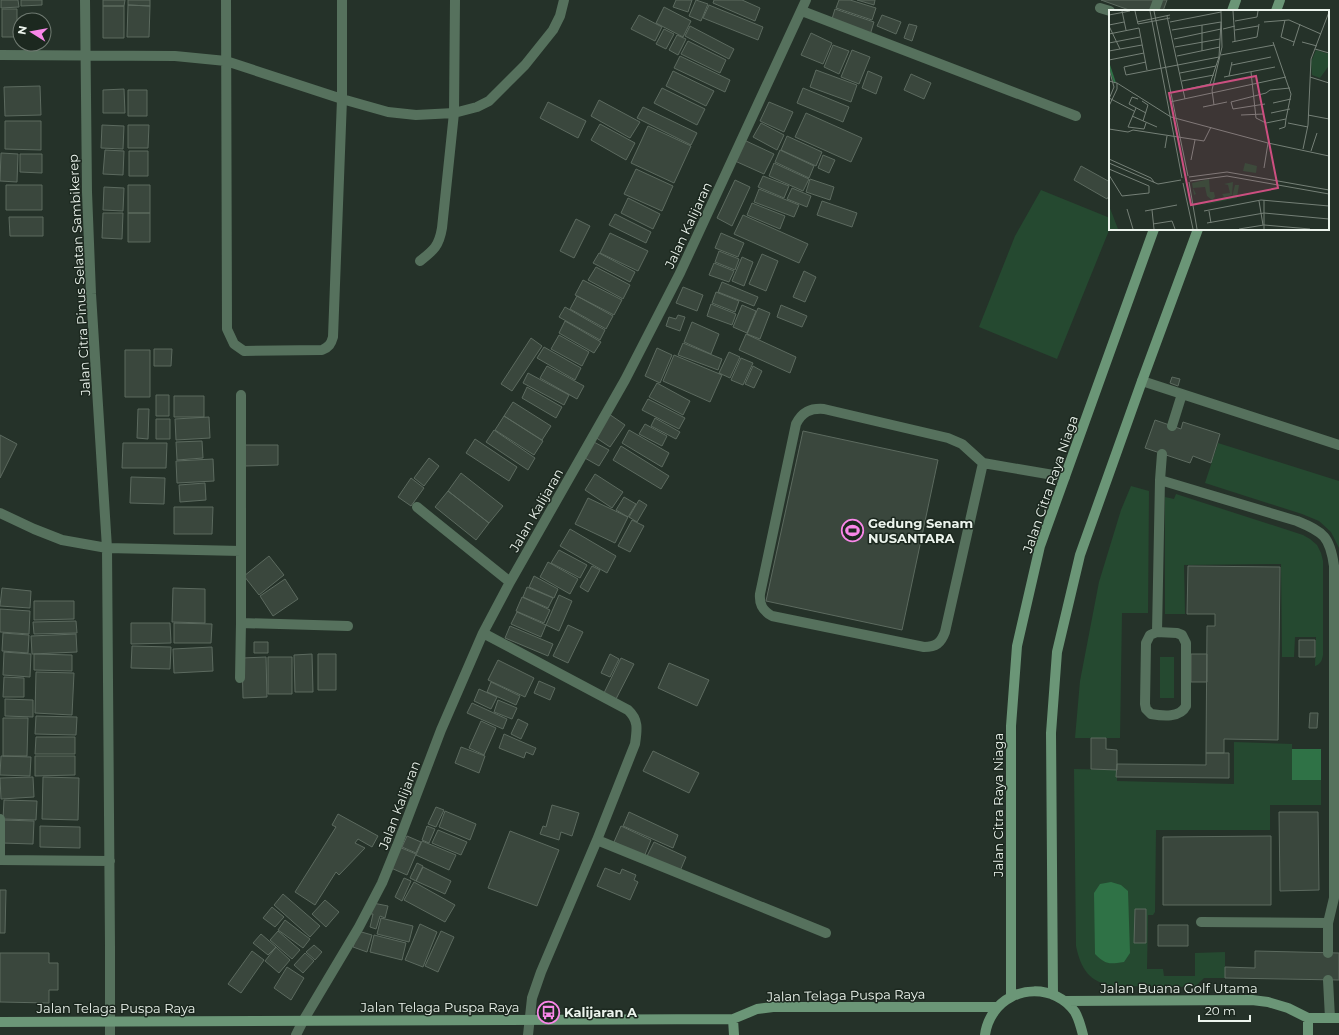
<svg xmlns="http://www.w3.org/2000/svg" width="1339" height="1035" viewBox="0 0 1339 1035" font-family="Montserrat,sans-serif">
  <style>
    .green { fill: #254930 }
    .water { fill: #2f7246 }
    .building { fill: #3a473d; stroke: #5c6a5f }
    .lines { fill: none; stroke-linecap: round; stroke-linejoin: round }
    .lane { stroke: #56715d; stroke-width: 10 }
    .street { stroke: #56715d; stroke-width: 10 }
    .secondary { stroke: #6b9677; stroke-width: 10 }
    .labels { text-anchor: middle; stroke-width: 3; stroke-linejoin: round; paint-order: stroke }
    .street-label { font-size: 13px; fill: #ecf4ed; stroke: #1c281f }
    .poi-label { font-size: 13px; font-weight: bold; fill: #ecf4ed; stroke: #1c281f; text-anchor: start }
    .inset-river { fill: none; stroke: #2f7246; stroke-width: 2 }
    .inset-road { fill: none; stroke: #758077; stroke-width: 1 }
    .view { fill: #cc4f80; fill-opacity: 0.15; stroke: #cc4f80; stroke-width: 2 }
    .inset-edge { fill: none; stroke: #ecf4ed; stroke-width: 2 }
  </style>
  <rect width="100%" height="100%" fill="#253229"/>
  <path class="green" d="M1041,190l69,28v10l-53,131 -78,-32 36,-91z
    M1218,443l121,38v67l-8,-16 -12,-11 -17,-7 -97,-31z
    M1131,486l18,5 -1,122h-26l-2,125h-45l5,-57 19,-99 22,-72z
    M1176,494l127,41 7,4 7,6 4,8 2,8v94c-1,5 -2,9 -8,11l1,-29h-21l-1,20h-12l-1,-93 -97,1 1,49h-20v-117l9,2z
    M1160,657h14v41h-14z
    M1234,742l58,2v36h29v25h-51v25h-114l-1,82 -2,3h-5l-1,54h16l1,7h31v-23l30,-1v26h-21l-9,9 -82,-1c-24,-4 -32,-17 -37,-40l-2,-177 43,1v11l117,3z"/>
  <path class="water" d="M1292,749h29v31h-29z
    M1111,882l10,3 7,6 2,62 -6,9c-15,2 -18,3 -29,-8l-1,-61 6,-9z"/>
  <path class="building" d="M1,0h17l1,7 -18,1z
    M21,0h21v5l-21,1z
    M103,0h22l-1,6h-21z
    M128,0h22v6l-22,-1z
    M676,0h16l-4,12 -15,-5z
    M696,0l12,4 -7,17 -12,-5z
    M714,0h28l18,8 -5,13 -42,-18z
    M839,0h11l26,8 -4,12 -36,-12z
    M857,0h18l-1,5z
    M1101,0h66l-4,11h-31z
    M128,5l22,1 -1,31h-22z
    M709,5l54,22 -5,13 -55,-22z
    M103,6h21v32h-21z
    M664,7l27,14 -8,16 -27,-14z
    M2,9h15v28h-15z
    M835,9l39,13 -4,13 -39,-13z
    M639,15l23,12 -7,14 -24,-12z
    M882,15l19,7 -5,12 -19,-8z
    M909,24l8,2 -5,15 -8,-3z
    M690,26l44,23 -5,10 -44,-23z
    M664,29l10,5 -8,15 -10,-5z
    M811,33l21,10 -9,21 -22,-9z
    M677,35l9,4 -8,16 -9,-5z
    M688,41l38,19 -6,13 -39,-19z
    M833,45l16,6 -10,23 -15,-7z
    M852,50l18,7 -11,27 -18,-7z
    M680,56l50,24 -5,12 -51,-24z
    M816,70l41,15 -6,17 -41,-15z
    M673,71l41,20 -8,15 -40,-20z
    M868,71l14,6 -6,17 -14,-6z
    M911,74l20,9 -7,16 -20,-9z
    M40,86l1,29 -36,1 -1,-29z
    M662,88l43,21 -8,16 -43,-22z
    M803,88l46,19 -6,15 -46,-19z
    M124,89l1,24h-22v-23z
    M128,90h19v26h-19z
    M599,100l41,22 -10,16 -39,-22z
    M548,102l38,19 -8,17 -38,-20z
    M769,102l24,10 -9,20 -24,-11z
    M643,107l54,26 -6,12 -54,-27z
    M806,113l56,25 -11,24 -56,-25z
    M5,121h36v29l-36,-1z
    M761,123l23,12 -7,15 -24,-13z
    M600,124l35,19 -9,17 -35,-20z
    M102,125l22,1 -1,23 -22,-1z
    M128,125h21l-1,23h-20z
    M648,126l43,20 -17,37 -43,-20z
    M787,136l35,16 -6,14 -35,-16z
    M744,140l30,14 -10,20 -29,-13z
    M105,150l19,1 -1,24 -20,-1z
    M780,150l34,16 -5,12 -34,-16z
    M129,151h19v25h-19z
    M1,153l17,1 -1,28 -17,-1z
    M20,154h22v19l-22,-1z
    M823,155l12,5 -6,13 -11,-5z
    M774,163l35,16 -6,12 -34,-15z
    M1081,166l29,16v12l-3,5 -33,-19z
    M636,169l37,17 -11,25 -38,-17z
    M763,176l26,10 -5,12 -26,-11z
    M810,179l24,8 -4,13 -24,-8z
    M735,180l15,7 -18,39 -15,-8z
    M6,185h36v25h-36z
    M128,185h22v28h-22z
    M104,187l20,1 -1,23 -20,-1z
    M792,188l19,8 -4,11 -20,-8z
    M759,189l40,16 -5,12 -40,-15z
    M628,198l32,16 -7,15 -32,-16z
    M822,201l35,12 -5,14 -35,-12z
    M752,203l33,13 -5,13 -33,-14z
    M103,213h20l-1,26 -20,-1z
    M128,213h22v29h-22z
    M615,214l36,18 -5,11 -37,-18z
    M743,215l65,29 -9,19 -65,-29z
    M9,217h34v19h-33z
    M576,219l14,7 -16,32 -14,-7z
    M610,233l38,18 -10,20 -38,-18z
    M721,233l23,10 -6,14 -23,-9z
    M719,251l20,8 -4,11 -20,-8z
    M599,253l36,19 -5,10 -37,-19z
    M762,254l16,7 -12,30 -17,-7z
    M742,257l11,5 -9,24 -12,-5z
    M714,263l20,8 -5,11 -20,-7z
    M596,267l34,18 -7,14 -35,-19z
    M804,271l12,6 -11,25 -12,-5z
    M583,280l39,20 -8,15 -39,-20z
    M722,282l36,15 -4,9 -36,-14z
    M683,287l20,8 -6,16 -21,-8z
    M716,292l23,9 -4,11 -23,-9z
    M577,296l36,20 -7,13 -36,-20z
    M711,304l25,10 -4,11 -25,-9z
    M742,305l14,6 -9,22 -14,-6z
    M781,305l26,11 -5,11 -25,-10z
    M565,307l40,23 -5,10 -41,-23z
    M758,308l12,5 -10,26 -13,-5z
    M678,315l7,2 -5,14 -14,-5 3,-9 7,2z
    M565,321l36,21 -7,11 -35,-20z
    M692,322l27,12 -8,20 -27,-12z
    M746,334l50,23 -6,16 -51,-23z
    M559,335l30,17 -7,14 -31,-17z
    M531,338l11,8 -30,45 -11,-7z
    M683,343l39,16 -4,11 -40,-15z
    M544,347l37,21 -6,12 -38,-22z
    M657,348l15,7 -12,28 -15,-7z
    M154,349h18l-1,17h-17z
    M125,350h25v47h-25z
    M729,352l11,5 -10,21 -11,-5z
    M674,355l48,20 -12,27 -47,-21z
    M741,358l12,5 -10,22 -12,-5z
    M547,366l37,20 -7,13 -37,-21z
    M753,366l9,5 -8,17 -9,-4z
    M528,373l41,22 -5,10 -41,-22z
    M1172,377l8,2 -2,7 -8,-3z
    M657,383l33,18 -7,14 -34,-18z
    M527,387l35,20 -6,11 -34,-20z
    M156,395h13v21h-13z
    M174,396h30v21h-30z
    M648,399l37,19 -6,11 -37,-19z
    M513,402l38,24 -9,14 -38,-24z
    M138,409h11l-1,30 -11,-1z
    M609,414l16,11 -15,22 -15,-10z
    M504,416l39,25 -9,14 -39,-25z
    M209,417l1,21 -34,2 -1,-21z
    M655,418l25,14 -4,7 -25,-13z
    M156,419h14v20h-14z
    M1155,420l26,9 2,-7 37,12 -9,29 -18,-7 -3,7 -45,-15z
    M645,424l22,12 -5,10 -23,-12z
    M494,430l41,28 -7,12 -42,-28z
    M629,430l40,23 -7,14 -40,-24z
    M803,431l135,29 -36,170 -136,-29z
    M0,435l17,9 -17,34z
    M475,439l42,28 -8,14 -43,-28z
    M202,441l1,17 -26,2 -1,-18z
    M592,441l17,9 -10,16 -16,-9z
    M123,443h44l-1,25h-44z
    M245,445h33v20l-33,1z
    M621,446l48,30 -8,13 -48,-29z
    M429,458l10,8 -15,20 -10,-8z
    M213,459l1,22 -37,2 -1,-22z
    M461,473l42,33 -14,17 -41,-32z
    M595,474l28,18 -11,16 -27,-18z
    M131,477l34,1 -1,26 -34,-1z
    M411,478l13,10 -13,18 -13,-9z
    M205,483l1,17 -26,2 -1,-17z
    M448,491l41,32 -13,17 -41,-33z
    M624,497l12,7 -8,13 -12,-7z
    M588,498l40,19 -13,26 -40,-19z
    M639,500l8,5 -10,17 -8,-5z
    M174,507h39l-1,27h-38z
    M632,520l12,6 -14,26 -12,-6z
    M570,529l46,27 -9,17 -47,-27z
    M559,550l28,15 -7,13 -29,-15z
    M269,556l15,19 -25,20 -15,-19z
    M548,562l30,17 -8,15 -30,-17z
    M592,566l8,4 -12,22 -8,-5z
    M1188,566l92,1 -2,173 -54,-1v14h-18l1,-127h8v-12h-28z
    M534,576l24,13 -4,9 -25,-11z
    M285,579l13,20 -25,17 -13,-20z
    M527,587l26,11 -5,10 -25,-11z
    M2,588l29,3 -1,17 -30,-2z
    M173,588l32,1v34l-33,-1z
    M559,595l13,6 -13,30 -13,-6z
    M522,597l28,13 -6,13 -28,-12z
    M34,601h40v18l-40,1z
    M0,609l30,2 -1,23 -29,-2z
    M517,612l29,13 -5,12 -30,-13z
    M76,621l1,12 -43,1 -1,-12z
    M131,623h39l1,20 -40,1z
    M174,623l38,1 -1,19h-37z
    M568,625l15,7 -15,31 -15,-7z
    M510,626l43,18 -5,12 -43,-18z
    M3,633l26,2 -1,18 -26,-2z
    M76,634l1,18 -45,2 -1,-18z
    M1299,640h16v17h-16z
    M254,642h14v11h-14z
    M132,646l39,1 -1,22 -39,-1z
    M212,647l1,24 -39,2 -1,-24z
    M4,652l27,2 -1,23 -27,-2z
    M34,654l38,1v16l-38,-1z
    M312,654l1,38h-18l-1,-37z
    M318,654h18v36h-18z
    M610,654l9,5 -9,18 -9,-4z
    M1191,654h16v28h-16z
    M266,657l1,40 -24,1 -1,-40z
    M268,657h24v37h-24z
    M621,658l13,6 -18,35 -12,-6z
    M498,660l36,18 -9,19 -37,-17z
    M669,663l40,17 -12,26 -39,-18z
    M36,672l38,1 -2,42 -37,-2z
    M4,677l20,1v19h-21z
    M539,681l16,7 -5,12 -16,-7z
    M491,682l29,14 -4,9 -29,-13z
    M479,689l18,8 -6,12 -17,-8z
    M5,699l28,1v17l-28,-1z
    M498,700l19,8 -5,11 -18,-7z
    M472,703l35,16 -4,10 -36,-16z
    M1310,713h8l-1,15h-8z
    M36,716l41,1 -1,18 -41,-1z
    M3,718h25l-1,38h-24z
    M518,719l10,5 -7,15 -10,-5z
    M481,721l15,7 -12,27 -15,-7z
    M504,734l32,14 -3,7 -7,-3 -2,6 -25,-10z
    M36,737h39v17h-40z
    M1091,738h15v11l11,1v20l-26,-1z
    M461,747l24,9 -6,17 -24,-10z
    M653,751l46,22 -10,20 -46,-22z
    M1206,753h23v25l-113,-1 1,-13 89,1z
    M1,756l30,1 -1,19 -30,-1z
    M35,756h40v19l-40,1z
    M33,777l1,20 -33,2 -1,-21z
    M43,777l36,1 -1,42 -36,-1z
    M4,800l33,1 -1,19 -33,-1z
    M552,805l27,8 -7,23 -11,-4 -2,8 -19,-6 3,-8 3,1z
    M436,807l8,3 -8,17 -8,-3z
    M445,811l31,13 -6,16 -31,-13z
    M629,812l49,23 -5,13 -50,-22z
    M1279,812h39l1,78 -39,1z
    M338,814l40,22 -6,11 -14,-8 -3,4 10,5 -26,27 -3,-3 -21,33 -20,-13 41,-65 -4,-2z
    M3,820l31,1 -1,23 -31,-1z
    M40,826l40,1v21l-40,-1z
    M427,826l8,3 -6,14 -7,-3z
    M621,826l30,14 -7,17 -30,-15z
    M438,830l29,12 -6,13 -29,-12z
    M510,831l49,19 -22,56 -49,-18z
    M407,836l14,6 -5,11 -14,-6z
    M1271,836v69h-108v-68z
    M422,841l34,14 -7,15 -33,-15z
    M654,842l32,15 -6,14 -33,-15z
    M399,847l17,7 -9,21 -16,-7z
    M417,863l6,3 -7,15 -6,-3z
    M423,867l28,14 -6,13 -29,-13z
    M605,868l15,6 2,-5 14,6 -2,5 4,2 -8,18 -33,-14z
    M404,878l7,3 -9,20 -7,-4z
    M414,882l41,23 -10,17 -41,-22z
    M0,890h6l-1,43h-5z
    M283,894l37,32 -10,11 -36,-32z
    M325,900l14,12 -13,15 -14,-13z
    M373,903l15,3 -3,12 -5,-2 -4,13 -6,-2 3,-13h-3z
    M272,907l12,10 -9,10 -12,-9z
    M1135,909h11v34h-12z
    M381,918l32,8 -4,16 -32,-8z
    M285,920l25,19 -7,9 -25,-18z
    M420,924l17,8 -14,35 -18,-7z
    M1158,925h30v21h-30z
    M278,931l22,19 -8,9 -22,-19z
    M358,931l14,4 -5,17 -14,-5z
    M441,931l13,6 -16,35 -13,-6z
    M261,934l15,13 -8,8 -15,-12z
    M374,935l32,8 -4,17 -32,-8z
    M314,945l8,7 -7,8 -9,-8z
    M276,947l14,13 -11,13 -14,-12z
    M252,951l12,9 -23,33 -13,-9z
    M1255,951l84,2v27l-114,-2v-11l30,1z
    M0,953h49v10h9v27h-9v13l-49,-1z
    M305,953l9,8 -11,12 -9,-8z
    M287,967l17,11 -13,22 -17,-12z"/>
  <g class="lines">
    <path class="lane" d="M1100,8l10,3
      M1154,11l4,-11
      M1142,381l197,64
      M1172,426l10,-32
      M983,463l-21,-19 -14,-6 -124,-29c-14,-1 -22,3 -28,15l-36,170c-1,11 3,17 12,22l152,31c12,0 17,-4 21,-15l38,-169 82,14
      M1160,480l137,41c27,11 33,16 37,45v332l-6,25 -127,-1
      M1157,632l20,1 5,2 4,8v63c-6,12 -23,10 -35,8l-5,-5 -1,-5 1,-61 4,-8z
      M1157,632l3,-152 2,-26
      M1328,953v-30
      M1328,980l2,38"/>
    <path class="street" d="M85,0l2,192 4,102 16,254 3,398v89
      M226,0l1,329 7,15 10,7 78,-1c7,-3 9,-6 11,-13l9,-238v-99
      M802,11l274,105
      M0,55l175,1 51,5 116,38 46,13 28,3 38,-2 23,-6 12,-6 36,-36 28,-35 7,-14 4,-16
      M420,261c14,-11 19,-15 22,-33l12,-115 1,-113
      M417,507l93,75
      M0,513l34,16 28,11 45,8 134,3
      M241,623l107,3
      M483,633l145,77c11,10 9,20 7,34l-38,96 -56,132 -9,26 -4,37
      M240,678l1,-55v-228
      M0,819v41
      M597,840l229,93
      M0,860l110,1
      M296,1035l7,-14 56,-94 23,-44 15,-37 44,-116 42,-97 27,-51 115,-202 55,-107 126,-273"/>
    <path class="secondary" d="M1232,11l4,-11
      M1276,11l4,-11
      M1053,995l-2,-262 6,-81 23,-97 62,-174 56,-152
      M1011,996v-270l6,-80 23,-100 114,-317
      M1064,1001l188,-1 16,2 20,6 20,10h31
      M1308,1018v17
      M733,1019l1,16
      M0,1022l733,-3 24,-10 16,-2h224
      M985,1035c1,-8 4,-16 9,-23 18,-27 62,-28 81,0 4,7 6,15 8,23"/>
  </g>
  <defs>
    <symbol id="stadium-ring" viewBox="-11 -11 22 22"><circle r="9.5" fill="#1c281f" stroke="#f987e9" stroke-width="1.5"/><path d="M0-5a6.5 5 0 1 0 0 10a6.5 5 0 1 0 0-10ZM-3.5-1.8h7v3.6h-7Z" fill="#f987e9"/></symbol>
    <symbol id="bus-ring" viewBox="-11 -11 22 22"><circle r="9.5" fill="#1c281f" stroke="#f987e9" stroke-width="1.5"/><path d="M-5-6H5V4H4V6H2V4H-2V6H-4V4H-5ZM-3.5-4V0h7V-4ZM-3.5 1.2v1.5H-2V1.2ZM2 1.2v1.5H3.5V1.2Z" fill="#f987e9"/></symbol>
  </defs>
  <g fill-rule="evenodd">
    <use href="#stadium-ring" x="840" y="518" width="25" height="25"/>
    <use href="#bus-ring" x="536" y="1000" width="25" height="25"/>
  </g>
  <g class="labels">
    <g class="street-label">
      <text transform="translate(688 225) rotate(-65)" y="5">Jalan Kalijaran</text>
      <text transform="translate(79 275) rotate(-93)" y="5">Jalan Citra Pinus Selatan Sambikerep</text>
      <text transform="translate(1050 484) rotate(-71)" y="5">Jalan Citra Raya Niaga</text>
      <text transform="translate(536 510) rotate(-60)" y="5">Jalan Kalijaran</text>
      <text transform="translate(399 805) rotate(-69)" y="5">Jalan Kalijaran</text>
      <text transform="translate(998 805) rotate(-90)" y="5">Jalan Citra Raya Niaga</text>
      <text x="1179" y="993">Jalan Buana Golf Utama</text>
      <text transform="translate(846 995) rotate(-1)" y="5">Jalan Telaga Puspa Raya</text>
      <text x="440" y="1012">Jalan Telaga Puspa Raya</text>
      <text x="116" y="1013">Jalan Telaga Puspa Raya</text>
    </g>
    <g class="poi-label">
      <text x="868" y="528">Gedung Senam<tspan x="868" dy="15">NUSANTARA</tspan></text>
      <text x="564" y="1017">Kalijaran A</text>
    </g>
  </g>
  <g transform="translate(1109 10)">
    <rect width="220" height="220" fill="#253229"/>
    <path d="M207,40l13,4 -1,13 -8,11 -8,-3 -1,-13zM136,153l12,3 -1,7 -13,-2zM100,169l1,13h4l1,5 -3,3 -5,-4 -2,-9 -12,1 3,6 -2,1 -2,-12zM124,172l-1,13 -10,3 2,-1 -2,-3 8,-1 -2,-8 -4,-1zM126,175h4l-2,13 -39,8 34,-9zM0,196l4,10 5,13h-9z" fill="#254930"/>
    <path class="inset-river" d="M0,55l6,18"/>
    <path class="inset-road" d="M13,1l4,19M26,1l3,13 32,-6M41,1l32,167M45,1l34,165M124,1l2,30M0,5l21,-4M58,6l18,83M176,10l-4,17 13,5M126,11l22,-4 1,-6M28,12l33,-7M61,12l51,-10M155,12l25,-2 32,14M0,15l15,-3M0,16l11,23M114,19l12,-3M63,20l49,-8 -2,35 -9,27 -26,6M126,20l23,-4M0,24l30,-6 8,42M65,29l47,-10M123,32l25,-5 2,-13M193,32l15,4M0,33l31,-6M184,36l7,-22M66,37l45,-8M206,39l14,4M0,41l33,-6M93,41v-26M112,45l53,-10M68,46l43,-9M0,50l35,-7M37,52l-22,5 2,8 93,-18M123,55l39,-8M0,59l5,18 -5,12M142,62l5,46 10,5 20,-4 5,-25 -18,-52M71,63l36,-7M120,66l3,-14M115,67l51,-10M201,67l19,6M0,71l8,2 54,34 97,26 61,13M73,71l32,-6M0,88l25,13M29,89l-6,-2 -3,7 17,9M33,91l6,4 -5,16M61,92l116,-25M164,93l18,-4M156,94l-32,5 -2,-7 35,-9 4,-3 20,-2M105,95l-2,-15 10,-43 -1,-36M0,96l8,-17v-6M94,97l24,-5M27,98l-8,19 16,2 2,-6M162,103l19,-4M132,105l23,-1M199,105l21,4M23,106l25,11M179,113l20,4M0,119l19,3 5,-2 71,11 7,-14M170,119l6,-2 1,-8M56,138l2,-12M194,139l5,-24 3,-66 18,-47M202,141l6,-18M0,149l42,19 3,4M82,150l4,-20M0,153l49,21 23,-4M155,158l4,-25M0,159l40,17v7l-27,3 -13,-21M80,167l38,-5 102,18M81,171l37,-5 102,18M80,172l8,47M74,173l10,46M150,191l4,24M18,199l6,20M43,200l2,19M36,201l32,-6M95,201l57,-11 68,6M100,201l2,12M98,213l57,-10 65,6M44,214l19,-3 3,8M130,219l25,-4 46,4M155,219v-29"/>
    <path class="view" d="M147,66l22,112 -87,17 -22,-112z"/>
    <rect width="220" height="220" class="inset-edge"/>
  </g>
  <g transform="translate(32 32) rotate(281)"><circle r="19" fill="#1c281f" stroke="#6f7a71"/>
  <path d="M0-3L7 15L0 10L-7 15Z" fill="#f987e9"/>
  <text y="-6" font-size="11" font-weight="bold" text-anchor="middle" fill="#ecf4ed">N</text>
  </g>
  <path d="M1199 1015v6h51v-6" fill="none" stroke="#ecf4ed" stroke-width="2"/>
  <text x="1205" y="1015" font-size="12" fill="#ecf4ed" stroke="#1c281f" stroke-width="3" paint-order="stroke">20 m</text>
</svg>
